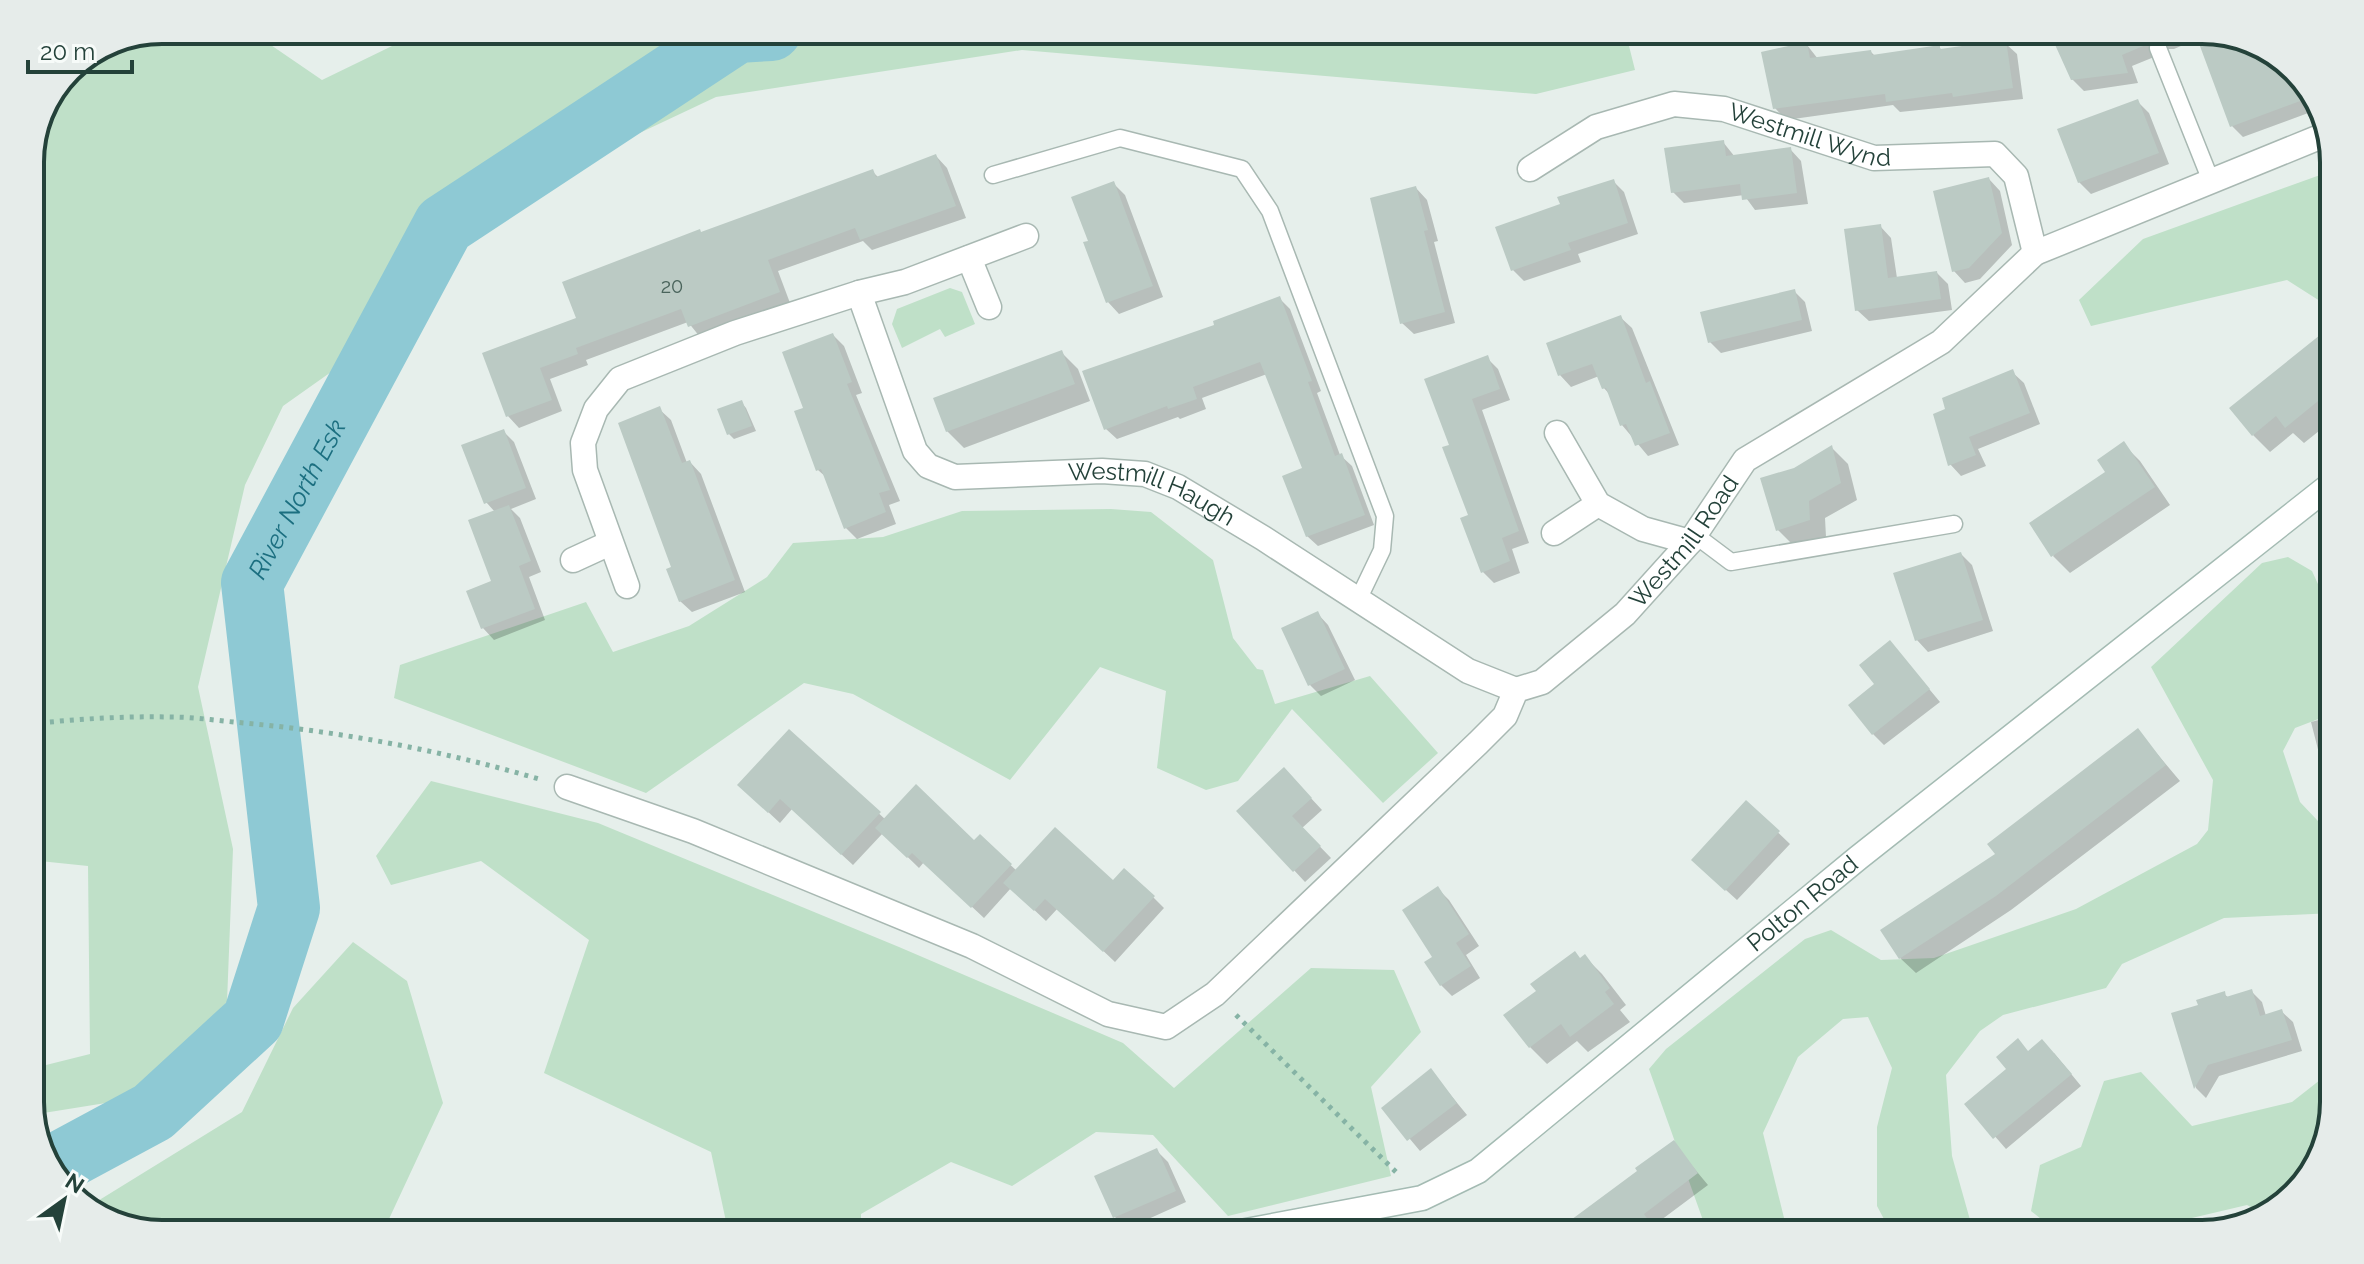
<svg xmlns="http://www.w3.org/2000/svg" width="2364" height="1264" viewBox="0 0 2364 1264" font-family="Raleway,sans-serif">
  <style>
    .green { fill: #bfe0c8 }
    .shadow { fill: #0003 }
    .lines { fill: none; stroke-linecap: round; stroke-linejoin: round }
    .river { stroke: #8ec9d4; stroke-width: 62 }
    .building { fill: #bbcac4 }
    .lane-casing { stroke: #a8b8b2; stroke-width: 19 }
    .street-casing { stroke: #a8b8b2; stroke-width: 27 }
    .secondary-casing { stroke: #a4bbb3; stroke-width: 27 }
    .path { stroke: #86b3a5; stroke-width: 5; stroke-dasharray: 4 6; stroke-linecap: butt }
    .lane { stroke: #fff; stroke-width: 16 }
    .street { stroke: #fff; stroke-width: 24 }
    .secondary { stroke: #fff; stroke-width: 24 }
    .labels { text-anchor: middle; stroke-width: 8; stroke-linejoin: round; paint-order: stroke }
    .number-label { font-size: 20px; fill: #4a645c }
    .street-label { font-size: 24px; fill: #24423a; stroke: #f7fbf9 }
    .water-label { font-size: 26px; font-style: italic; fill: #1c6f80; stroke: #f7fbf9 }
    .rim { fill: none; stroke: #24423a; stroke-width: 4 }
  </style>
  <rect width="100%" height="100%" fill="#e6efeb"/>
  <path class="green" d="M162,30h87l73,50 103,-50h1200l10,40 -99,24 -514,-44 -306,47 -316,149 -52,114 -65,46 -38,79 -47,202 35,162 -6,153 -90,96 -106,17 -1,-46 60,-15 -2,-188 -58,-6v-707l39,-85z
    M2334,170v140l-47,-30 -196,46 -12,-26 64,-61z
    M950,288l12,4 13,32 -30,13 -5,-8 -38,19 -10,-24 5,-15z
    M1111,509l40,3 62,48 20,78 24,31 6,1 12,34 95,-28 68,77 -55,50 -91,-94 -54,72 -32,9 -49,-22 9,-77 -66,-24 -90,113 -157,-86 -49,-11 -158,110 -252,-95 6,-33 186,-63 27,50 76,-26 78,-49 26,-34 90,-6 79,-26z
    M2288,557l24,14 22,48v94l-39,15 -12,23 17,51 34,36v75l-110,5 -102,46 -16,24 -103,27 -23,16 -34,44 6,81 22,78h-82l-15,-28v-79l15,-59 -24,-51 -25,2 -45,38 -35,76 25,101h-84l1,-8 -56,-157 17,-20 139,-110 26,-9 50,30 53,-2 142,-49 121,-65 11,-14 5,-50 -62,-113 111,-104z
    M431,781l167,42 301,124 224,96 51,45 137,-120 83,2 27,62 -50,55 20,89 -163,40 -75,-81 -57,-3 -84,54 -61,-24 -90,52v20h-143l9,-8 -16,-74 -167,-79 45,-133 -108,-79 -90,24 -15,-29z
    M353,942l54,39 36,122 -61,131h-220l-59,-14 -15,-13 154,-95 51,-104z
    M2334,1069v33l-14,59 -45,51 -9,3 -19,-10 -123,29h-64l-29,-23 9,-46 41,-18 23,-66 37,-9 51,54 100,-24z
    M1399,1227h95l7,7h-145z"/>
  <path class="shadow" d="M2078,30h124l59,14 51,45 7,20 -76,28 -11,-11 -33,-88 -25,11h-9l-6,6 -27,11 6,17 -54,8 -12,-12z
    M2005,43l12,11 6,45 -123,13 -7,-7 -107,15 -11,-12 32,-63 11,14 53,-7 4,4 64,-9 4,4z
    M2138,102l11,11 20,51 -78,30 -12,-12z
    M1723,142l12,15 55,-8 11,12 7,43 -53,6 -11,-15 -60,8 -11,-11z
    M936,156l11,12 19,50 -94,32 -9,-9 -85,30 12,32 -90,34 -12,-15 -102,38 2,5 -38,14 12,32 -43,17 -11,-12 -23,-62 93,-35 124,-85 171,-62 6,6z
    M1989,179l11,12 12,54 -32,34 -15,4 -11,-12z
    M1613,181l11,11 14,42 -60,20 3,8 -57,19 -11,-11 49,-64z
    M1114,184l11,11 38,102 -44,17 -11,-12 -22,-58 4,-2z
    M1416,188l11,12 11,41 -4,1 21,81 -41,11 -12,-11z
    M1880,226l11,12 6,40 40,-5 11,11 4,26 -83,11 -12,-11z
    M1794,291l11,11 7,29 -91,22 -11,-11z
    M1279,298l11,11 31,82 -4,2 23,62 12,11 22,59 -56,21 -11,-10 -2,-67 -38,-95 -65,24 4,11 -26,10 -2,-2 -61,22 -11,-10 111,-103z
    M1620,317l12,11 47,117 -31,11 -26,-31 -12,-30 -6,-7 -5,-12 -28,11 -11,-12 -12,-31z
    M833,335l11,11 18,47 -6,2 44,106 -11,4 7,19 -39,15 -12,-12 -18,-49 -9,-8 -12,-61z
    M2320,337l14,14v68l-30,24 -11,-10 -23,19 -17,-17z
    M1061,352l17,17 12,32 -126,47 -17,-17z
    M1487,358l11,11 12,31 -28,10 47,133 -17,6 8,24 -26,10 -12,-12 -30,-125z
    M2012,372l12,11 16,41 -62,25 8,17 -25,10 -11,-12z
    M741,402l5,6 10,23 -22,8 -5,-5z
    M659,409l12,11 16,43 3,-1 11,12 44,118 -53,20 -12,-11 -7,-33z
    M503,431l11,11 22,57 -25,10 9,9 21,54 -12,5 16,43 -51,20 -11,-12 11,-45 1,-71 -9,-10z
    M2123,444l17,17 30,44 -100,68 -17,-17z
    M1832,448l16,16 9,36 -32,18 1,19 -32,9 -17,-17 18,-59z
    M1961,554l11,11 21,66 -65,21 -11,-12z
    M1317,613l11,12 27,55 -34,16 -11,-11z
    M1890,642l50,60 -56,43 -11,-11 4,-49z
    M2334,716v96l-23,-90z
    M2137,730l43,51 -169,129 -95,63 -16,-15 -18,-28 115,-75z
    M789,731l97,89 89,23 5,-6 37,34 96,12 40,14 11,11 -49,54 -57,-54 -12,13 -35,-33 -27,30 -60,-56 -5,6 -36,-35 -30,32 -61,-56 -12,14 -29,-27z
    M1295,781l27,29 -20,18 29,30 -26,24 -66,-71z
    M1747,803l43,41 -53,56 -32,-29z
    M1438,889l11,11 30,46 -13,9 14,23 -28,18 -11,-11 -6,-27z
    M1585,957l17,17 24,31 -6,5 10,12 -42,30 -11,-11 -30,23 -17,-17z
    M2251,991l11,11 4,14 15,-5 12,11 9,29 -83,25 -13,22 -10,-10 -22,-73 27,-8 23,-13 5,4z
    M2029,1052l25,1 27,33 -75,63 -39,-45z
    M1431,1071l36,44 -47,36 -36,-43z
    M1673,1143l35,42 -55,41 6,8h-103l84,-63z
    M1157,1151l11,11 18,40 -60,27 -11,-12 -18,-40z
    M923,1228l5,6h-13z"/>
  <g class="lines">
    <path class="river" id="s1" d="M49,1168l104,-56 100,-92 36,-112 -37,-325 192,-358 293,-193 34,-2"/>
  </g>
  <path class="building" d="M2072,30h108v1l-18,7h-9l-5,6 -26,11 6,18 -57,7 -19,-42z
    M2194,30l67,14 51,45 2,7 -84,31z
    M2006,40l7,48 -60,9 -1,-4 -66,9 -1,-8 -112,15 -12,-57 46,-10 3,16 61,-8 1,5 68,-10v4z
    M2138,99l21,54 -81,30 -21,-54z
    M1724,140l2,16 65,-9 6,46 -55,7 -2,-16 -69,9 -7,-45z
    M936,154l20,52 -96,34 -5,-12 -87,32 12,32 -92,35 -7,-18 -105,39 2,6 -38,14 12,32 -46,17 -24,-64 94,-35 -14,-36 138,-53 1,3 172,-63 3,8z
    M1989,177l13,56 -33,35 -17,4 -19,-81z
    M1614,179l14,44 -60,20 3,7 -60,21 -16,-44 65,-23 -3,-7z
    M1114,181l39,105 -47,17 -23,-61 5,-1 -17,-44z
    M1416,186l12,44 -4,1 21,81 -45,12 -30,-126z
    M1881,224l7,54 49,-7 4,28 -86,12 -11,-82z
    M1795,289l7,31 -94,23 -8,-31z
    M1280,296l32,85 -4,1 27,74 7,-3 23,62 -59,22 -24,-61 20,-8 -42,-106 -67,25 4,12 -29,10 -1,-3 -63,24 -22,-59 132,-46 -1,-4z
    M1621,315l25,68 4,-2 20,52 -35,13 -9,-22 -6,2 -14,-38 -4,1 -10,-25 -34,12 -12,-33z
    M833,333l19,49 -5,2 43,106 -11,3 7,19 -42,17 -23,-60 -5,2 -22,-60 9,-3 -21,-56z
    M2320,335l14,17v36l-49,40 -9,-12 -24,20 -23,-28z
    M1062,350l13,34 -129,48 -13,-34z
    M1488,355l12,34 -28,10 47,132 -17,7 8,23 -29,12 -21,-55 8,-3 -26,-68 7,-2 -25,-66z
    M2013,369l17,44 -61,24 7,18 -28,11 -15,-52 12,-5 -3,-11z
    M742,400l10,26 -25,9 -10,-26z
    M660,406l22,57 8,-3 45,120 -56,22 -13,-33 5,-2 -53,-144z
    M504,429l22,59 -42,16 -23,-59z
    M2124,441l31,46 -104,70 -22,-34 76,-51 -8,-12z
    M1832,445l9,38 -32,18 1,19 -34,11 -16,-53 34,-10z
    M509,505l22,56 -12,5 16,43 -54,20 -15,-38 25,-10 -23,-61z
    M1961,552l22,68 -68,21 -22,-68z
    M1318,611l27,58 -37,17 -27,-58z
    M1890,640l40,49 -58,46 -24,-30 26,-21 -15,-19z
    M2138,728l28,37 -170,131 -97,63 -19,-29 115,-76 -8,-10z
    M789,729l92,83 -40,43 -61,-56 -12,14 -31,-28z
    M1284,767l28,31 -20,18 29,30 -28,26 -57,-61z
    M916,784l58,56 6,-6 32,30 -41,44 -59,-55 -5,5 -32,-30z
    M1746,800l34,31 -55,60 -34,-31z
    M1055,827l58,53 11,-12 31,28 -52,56 -58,-53 -11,12 -31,-28z
    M1438,886l31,48 -13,9 15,23 -31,20 -16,-24 8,-5 -30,-47z
    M1575,951l5,7 5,-4 25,34 -5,4 9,12 -44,33 -9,-13 -32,24 -26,-33 33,-24 -6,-7z
    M2252,989l8,27 22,-7 10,31 -84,25 -14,24 -23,-76 27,-8 -2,-5 29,-9 1,6z
    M2018,1038l10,13 14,-12 30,35 -79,65 -29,-35 42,-35 -10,-12z
    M1431,1068l26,35 -50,38 -26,-33z
    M1674,1140l24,33 -54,41 14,20h-106l85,-63 -2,-3z
    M1157,1148l19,43 -63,27 -19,-42z"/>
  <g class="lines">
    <defs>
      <path id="lane" d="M2158,48l53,133
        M993,175l127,-37 122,31 28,42 115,305 -3,34 -23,48
        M1695,535l36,27 223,-38"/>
      <g id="street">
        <path id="s2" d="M1530,169l66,-42 78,-23 50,5 150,49 121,-4 21,22 19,77"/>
        <path d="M969,258l20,49"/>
        <path id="s3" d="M859,293l56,158 13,15 27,11 147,-6 43,3 33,13 85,51 205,133 48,19"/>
        <path d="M1557,433l41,71 45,25 47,13"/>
        <path d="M1554,533l44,-29"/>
        <path d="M573,560l37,-17"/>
        <path d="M627,586l-42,-116 -2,-27 13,-34 24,-30 115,-46 124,-40 46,-11 121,-46"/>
        <path id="s4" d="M567,787l126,44 279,115 136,68 58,13 49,-33 263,-251 27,-27 11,-26 26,-8 83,-68 65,-72 55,-82 196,-118 94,-89 292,-119"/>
      </g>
      <g id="secondary">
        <path id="s5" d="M1230,1234l192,-36 56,-27 380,-313 476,-376"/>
      </g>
    </defs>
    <use href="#lane" class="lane-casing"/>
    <use href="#street" class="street-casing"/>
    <use href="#secondary" class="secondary-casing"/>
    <path class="path" d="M30,724c47,-5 94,-8 141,-7 24,0 49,4 73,6 100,9 199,28 295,56
      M1236,1015l161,158"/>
    <use href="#lane" class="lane"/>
    <use href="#street" class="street"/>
    <use href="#secondary" class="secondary"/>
  </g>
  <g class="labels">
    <g class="number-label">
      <text x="672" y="293">20</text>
    </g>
    <g class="street-label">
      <text dy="8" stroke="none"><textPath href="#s2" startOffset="300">Westmill Wynd</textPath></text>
      <text dy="8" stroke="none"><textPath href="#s3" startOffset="418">Westmill Haugh</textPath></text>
      <text dy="8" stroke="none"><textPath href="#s4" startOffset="1364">Westmill Road</textPath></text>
      <text dy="8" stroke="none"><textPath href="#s5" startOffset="678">Polton Road</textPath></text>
    </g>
    <g class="water-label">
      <text dy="9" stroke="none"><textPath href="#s1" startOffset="794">River North Esk</textPath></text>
    </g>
  </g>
  <path d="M0 0H2364V1264H0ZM162 44H2202A118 118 0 0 1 2320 162V1102A118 118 0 0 1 2202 1220H162A118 118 0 0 1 44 1102V162A118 118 0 0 1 162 44Z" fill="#e6ecea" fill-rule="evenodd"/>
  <path class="rim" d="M162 44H2202A118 118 0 0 1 2320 162V1102A118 118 0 0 1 2202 1220H162A118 118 0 0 1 44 1102V162A118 118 0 0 1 162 44Z"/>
  <g transform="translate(64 1200) rotate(33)" stroke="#f7fbf9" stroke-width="6" paint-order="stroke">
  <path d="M0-6L14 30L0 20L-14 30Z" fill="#24423a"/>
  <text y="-12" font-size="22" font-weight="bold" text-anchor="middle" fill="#24423a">N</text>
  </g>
  <path d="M28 60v12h104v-12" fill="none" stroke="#24423a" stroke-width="4"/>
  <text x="40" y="60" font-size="24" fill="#24423a" stroke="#f7fbf9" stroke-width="6" paint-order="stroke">20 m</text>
</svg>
